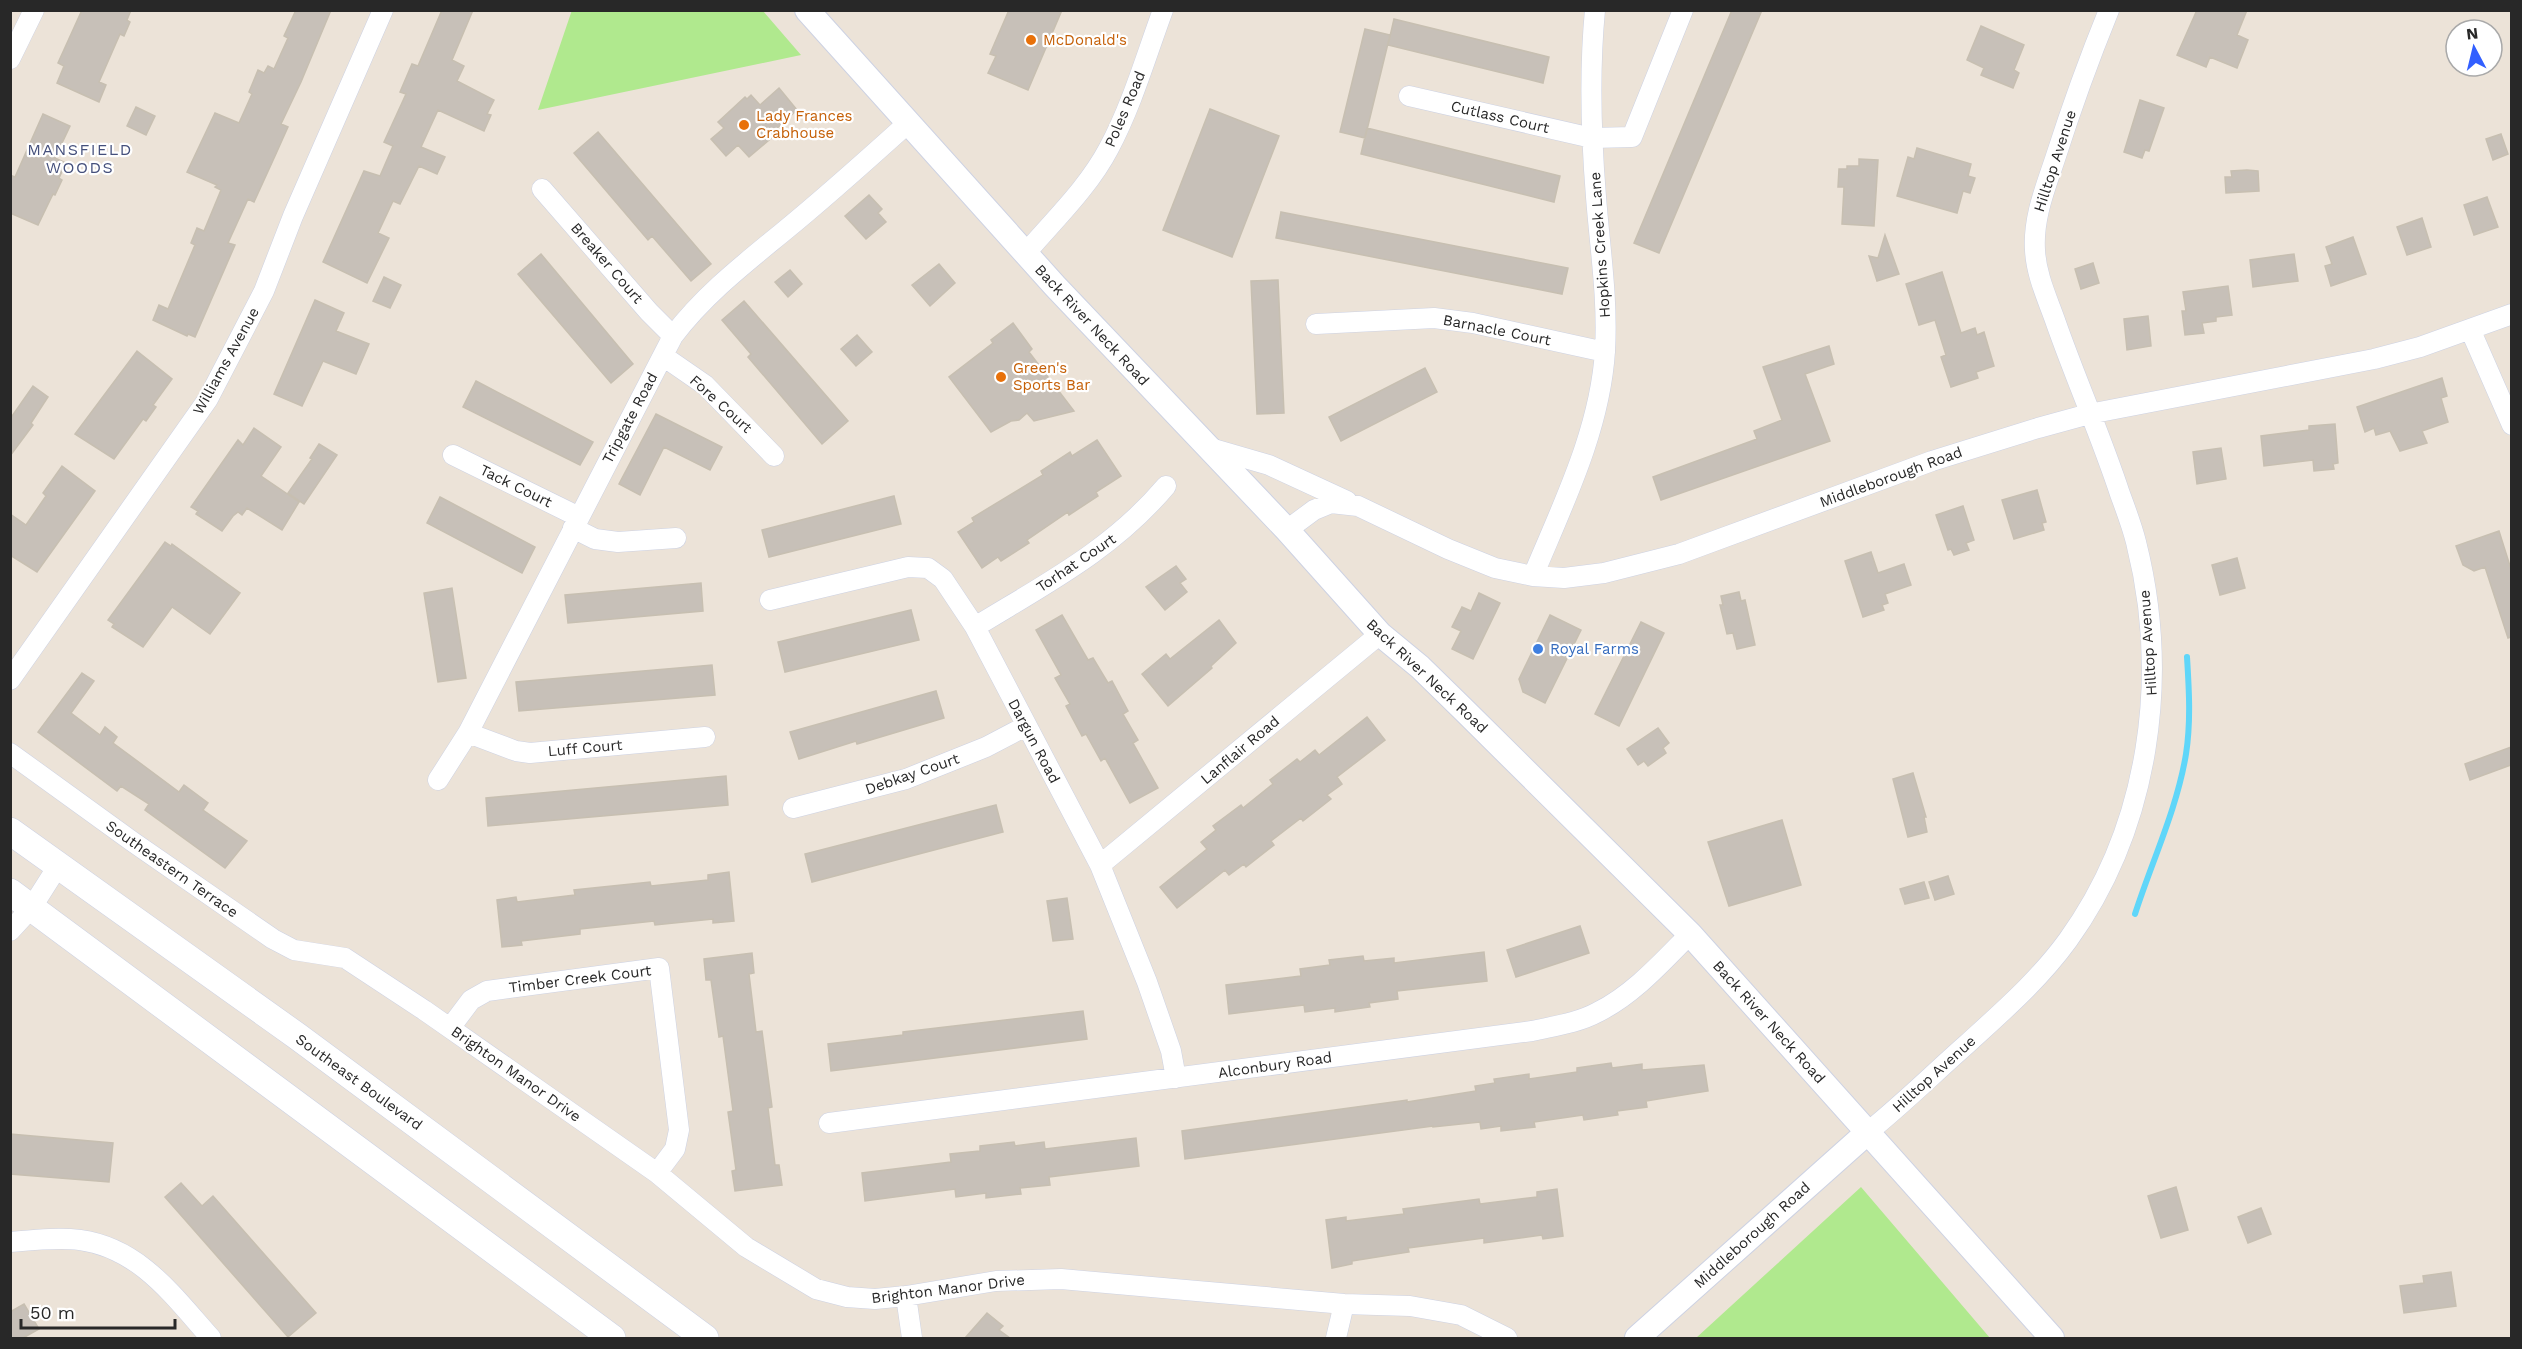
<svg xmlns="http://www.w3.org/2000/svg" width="2522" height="1349" viewBox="0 0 2522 1349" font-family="'Work Sans',sans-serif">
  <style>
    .green { fill: #b0e98e }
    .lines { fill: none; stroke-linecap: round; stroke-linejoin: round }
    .stream { stroke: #5fd6f9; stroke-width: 6 }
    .building { fill: #c7c0b8; stroke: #c7bfb1; stroke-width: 1.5 }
    .minor-casing { stroke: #cdd2e3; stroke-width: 21 }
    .tertiary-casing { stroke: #cdd2e3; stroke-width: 26 }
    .secondary-casing { stroke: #cdd2e3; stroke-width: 28 }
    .minor { stroke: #fff; stroke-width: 20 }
    .tertiary { stroke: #fff; stroke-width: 24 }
    .secondary { stroke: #fff; stroke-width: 27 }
    .food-dot { fill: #e8710a; stroke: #fff; stroke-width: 2 }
    .shop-dot { fill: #3f7fe0; stroke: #fff; stroke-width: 2 }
    .labels { text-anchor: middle; stroke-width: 4.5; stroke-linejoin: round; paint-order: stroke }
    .food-label { font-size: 15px; fill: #c56008; stroke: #fff; text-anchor: start }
    .street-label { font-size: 15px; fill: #282828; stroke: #fff }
    .shop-label { font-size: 15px; fill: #366cbe; stroke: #fff; text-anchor: start }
    .neighbourhood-label { font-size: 16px; letter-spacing: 1.5px; fill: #45507c; stroke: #fff }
  </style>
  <rect width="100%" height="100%" fill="#ece3d8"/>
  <path class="green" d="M572,10l191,1 38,44 -263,55z
    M1861,1187l129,151h-294z"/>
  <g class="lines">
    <path class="stream" d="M2135,914c17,-53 42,-105 51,-160 5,-32 3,-65 1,-97"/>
  </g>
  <path class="building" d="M82,10h49l-4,10 3,2 -6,14 -4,-2 -21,48 7,3 -7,17 -42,-19 7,-17 -6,-3z
    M296,10h35l-30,72 -20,42 7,3 -13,29 -21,46 -6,-3 -20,44 7,2 -40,92 -7,-3 -1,2 -34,-16 6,-15 9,4 27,-64 -4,-2 6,-15 7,3 17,-41 -6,-3 2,-2 -30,-13 28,-59 24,10 13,-29 -3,-2 9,-22 6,3 4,-7 6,3 14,-31 -4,-2z
    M442,10h31l-21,50 12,6 -7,15 37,19 -7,14 4,1 -7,16 -46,-21 -17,37 24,10 -8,17 -18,-8 -19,38 -7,-3 -15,32 11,5 -22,45 -44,-21 41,-91 16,5 13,-30 -9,-4 22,-48 -6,-2 12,-28 6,2z
    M1009,10h53l-34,80 -40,-17 8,-17 -6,-2z
    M1732,10h30l-103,243 -25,-10z
    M2197,10h50l-10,25 11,5 -11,28 -27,-11 -4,10 -29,-12z
    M1394,19l155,38 -6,26 -155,-38z
    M1981,26l43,19 -10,25 5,3 -6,15 -32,-13 3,-7 -17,-8z
    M1365,29l25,6 -25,103 -25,-6z
    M779,88l18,22 -23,21 2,3 -27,23 -11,-12 -12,11 -15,-17 13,-11 -6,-6 27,-25 2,2 4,-4 9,10z
    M2140,100l24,8 -15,43 -4,-1 -3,8 -18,-6z
    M136,107l19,9 -9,19 -19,-9z
    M1210,109l69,27 -47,121 -69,-27z
    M43,114l27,12 -15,32 11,5 -7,15 3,2 -7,15 -2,-1 -15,31 -28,-12v-38l5,2z
    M1367,128l193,48 -6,26 -193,-48z
    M598,132l113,132 -20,17 -39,-45 -4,4 -74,-87z
    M2501,134l7,20 -15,6 -7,-21z
    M1917,148l54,16 -3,12 7,2 -5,15 -7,-2 -6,22 -60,-17 11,-39 6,2z
    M1859,159l19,1 -4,66 -32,-2 2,-37h-6l1,-18h8v-3h12z
    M2247,170l11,1 1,20 -33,2 -1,-16h7l-1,-6z
    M869,195l13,14 -4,4 8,9 -20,17 -21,-23z
    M2487,197l11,30 -24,8 -10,-30z
    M1281,212l287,56 -6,26 -286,-56z
    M2422,218l9,29 -24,8 -10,-28z
    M1885,235l14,39 -22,7 -8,-25 9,2z
    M2353,237l13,37 -35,12 -6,-20 7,-2 -6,-17z
    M541,254l92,110 -22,19 -93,-109z
    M2294,254l4,27 -45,6 -3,-27z
    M2093,263l6,20 -18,6 -6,-20z
    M939,264l16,19 -25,23 -18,-21z
    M790,270l12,14 -14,13 -13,-15z
    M1942,272l19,61 14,-5 2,7 7,-3 10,34 -18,6 2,6 -27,9 -10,-30 5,-2 -11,-35 -16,5 -13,-41z
    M384,277l17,8 -11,23 -17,-7z
    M1278,280l6,133 -27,1 -6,-133z
    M2228,286l4,29 -16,2v4l-14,2 2,10 -19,2 -3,-24h4l-3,-19z
    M315,300l29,13 -8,18 33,13 -13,30 -33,-13 -21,45 -28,-12z
    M744,301l104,120 -26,23 -74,-87 3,-3 -29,-34z
    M2148,316l3,30 -24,4 -3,-31z
    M1013,323l19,26 -3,3 45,59 -40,10 -7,-8 -8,7 -8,1 -20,11 -42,-55 44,-34 -2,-3z
    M857,335l15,17 -16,14 -15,-17z
    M1829,346l5,18 -29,10 25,67 -169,59 -8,-23 104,-38 -3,-8 28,-11 -19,-53z
    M137,351l35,28 -19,26 3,2 -10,14 -3,-2 -29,40 -39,-25z
    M1425,368l12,24 -96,49 -12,-24z
    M2442,378l5,18 -6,2 7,24 -26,9 5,12 -27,8 -10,-20 -14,4 -2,-7 -9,4 -8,-25z
    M476,381l117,61 -13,23 -117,-58z
    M33,386l15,11 -17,26 2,2 -23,31v-37z
    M656,414l66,33 -12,23 -46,-23 -24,48 -21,-11z
    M2335,424l3,39 -5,1 1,5 -20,2 -1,-11 -49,6 -3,-30 48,-6v-4z
    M254,428l27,19 -20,29 38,26 -17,28 -35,-22 -5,7 -4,-3 -5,4 -11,15 -26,-17 2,-3 -7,-4 47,-67 5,5z
    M1097,440l24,36 -25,16 2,4 -29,19 -1,-3 -41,28 2,3 -28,18 -3,-4 -16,11 -24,-36 16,-10 -2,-4 71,-43 -2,-4 29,-19 2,4z
    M319,444l18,11 -33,49 -16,-11 24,-34 -2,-1z
    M2221,448l5,31 -29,5 -4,-32z
    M62,466l33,25 -58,81 -27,-17v-41l16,11 20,-29 -3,-3z
    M2037,490l9,32 -4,1 2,7 -30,9 -12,-39z
    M894,496l7,28 -132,33 -7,-27z
    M440,497l95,50 -13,26 -95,-50z
    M1963,506l11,34 -8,3 3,7 -15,5 -3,-6 -3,1 -12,-35z
    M2499,531l12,38v68l-3,1 -23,-71 -11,4 -11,-6 -7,-19z
    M165,542l6,4 1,-2 68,49 -30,41 -38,-27 -29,40 -31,-20 2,-3 -6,-4z
    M1871,552l7,21 26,-9 7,21 -26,9 3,9 -6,2 2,5 -21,7 -18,-56z
    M2237,558l8,30 -25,7 -8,-30z
    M1176,566l10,13 -6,4 7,9 -22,18 -19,-23z
    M701,583l2,28 -135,12 -3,-28z
    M452,588l14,90 -28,4 -14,-89z
    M1739,592l2,9 4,-1 10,45 -18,4 -4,-16 -6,1 -7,-29h3l-2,-9z
    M1479,593l21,10 -27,56 -21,-10 9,-18 -9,-4 10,-20 9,4z
    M911,610l8,30 -134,32 -7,-30z
    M1062,615l26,45 5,-2 15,25 4,-2 16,30 -5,3 15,26 -5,3 25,45 -28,15 -25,-45 -4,3 -15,-27 -4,2 -16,-30 4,-2 -15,-26 6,-3 -25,-45z
    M1550,615l31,15 -36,73 -22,-11 -4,-13z
    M1219,620l17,23 -25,23 1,2 -44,38 -26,-32 24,-20 4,5z
    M1641,622l23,11 -45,93 -24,-12z
    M712,665l3,30 -196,16 -3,-29z
    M82,673l12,8 -23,32 29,22 5,-8 12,10 -4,6 66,49 5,-7 24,18 -5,7 44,31 -22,27 -80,-58 4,-6 -28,-18 -4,5 -79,-59z
    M936,691l8,27 -87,26 -1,-3 -57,18 -9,-27z
    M1367,717l18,23 -48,37 5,7 -15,11 4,4 -28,22 -2,-3 -30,23 3,4 -28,22 -2,-3 -15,11 -4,-5 -48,38 -17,-21 47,-38 -6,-7 15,-12 -3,-4 28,-21 2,3 30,-24 -3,-4 27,-21 3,3 15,-12 4,5z
    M1658,728l11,15 -6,5 3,5 -18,13 -4,-5 -6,4 -11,-16z
    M2511,747v18l-41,15 -5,-16z
    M1913,773l13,44h-2l3,15 -19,5 -15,-58z
    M726,776l2,29 -240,21 -2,-28z
    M996,805l7,27 -191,50 -7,-28z
    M1782,820l19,65 -72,21 -21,-64z
    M729,872l5,49 -21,2v-4l-58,6 -1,-4 -74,8v5l-59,7 1,4 -20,2 -5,-47 19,-3 1,5 58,-7 -1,-5 76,-8 1,4 57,-6v-5z
    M1948,876l6,18 -19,6 -6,-18z
    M1924,882l5,16 -24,6 -5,-15z
    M1067,898l6,41 -20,2 -6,-40z
    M1580,926l9,27 -73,24 -9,-27z
    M1484,952l3,29 -90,10 1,8 -29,4 1,4 -35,5v-4l-30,4 -1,-7 -75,9 -3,-29 75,-9 -1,-7 30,-4 -1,-5 34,-4 1,5 30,-3v5z
    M752,953l2,20 -5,1 7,58 6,-1 10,76 -4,1 7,57h4l3,20 -47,6 -3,-20 4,-1 -8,-58 5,-1 -10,-75 -4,1 -8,-57h-5l-2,-21z
    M1083,1011l4,28 -256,32 -3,-27 75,-9v-3z
    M1611,1063l1,5 30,-4v6l62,-5 4,26 -62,10 1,6 -30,4 1,4 -34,5 -1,-5 -49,7 1,5 -34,4v-5l-20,3 -1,-7 -47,5v-1l-248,33 -3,-28 225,-31v2l69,-11 -1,-5 20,-3 -1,-4 35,-5v5l48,-7v-4z
    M10,1134l103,9 -4,39 -99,-8z
    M1136,1138l3,28 -90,11 1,8 -30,3 1,6 -35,4v-5l-30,4 -1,-8 -90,12 -3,-28 89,-11 -1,-8 30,-3v-5l34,-4 1,4 29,-4 1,7z
    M181,1183l21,23 11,-10 103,117 -28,24 -123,-140z
    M2176,1187l12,43 -27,8 -13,-42z
    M1557,1189l6,47 -20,3 -1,-4 -58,8v-5l-76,10 1,4 -57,9v3l-20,4 -6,-48 20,-3v4l58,-7 -1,-5 76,-10 1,5 57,-7v-5z
    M2261,1208l10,26 -23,9 -10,-26z
    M2451,1272l5,34 -52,7 -4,-27 24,-3 -1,-7z
    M24,1304l15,25 -16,9h-13v-26z
    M987,1313l16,13 -4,4 11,8h-45z"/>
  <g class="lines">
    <defs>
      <path id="minor" d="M10,59l24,-49
        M1409,96l183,42 40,-1 51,-127
        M542,189l107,123 24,24
        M1025,254c29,-34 63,-66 84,-106 23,-43 37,-92 54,-138
        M1316,324l118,-6 39,5 132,29
        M2470,329l42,96
        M663,356l42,29 69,71
        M1207,447l62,18 78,36
        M453,455l126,62
        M573,528l22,11 23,3 58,-4
        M1287,530l27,-20 17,-7 27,3 90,43 47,19 38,8 31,2 40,-5 75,-19 253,-93 106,-33 51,-14 285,-55 46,-12 92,-33
        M1533,576c30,-72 67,-146 72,-225 3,-52 -5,-102 -9,-154 -5,-62 -7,-125 -1,-187
        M770,600l138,-33 20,1 15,11 32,48 125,238 47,117 24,69 5,27
        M975,627c70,-43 137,-77 191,-141
        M10,680l198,-281 56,-108 29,-75 90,-206
        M468,733l48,18 14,2 175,-16
        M10,753l123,89 140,97 21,11 51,8 79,52 233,163 89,74 70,42 31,8 28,2 31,-3 90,-15 65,-2 283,25 66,2 51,9 46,23
        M438,780l30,-47 205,-397c31,-41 71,-72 110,-104 43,-35 84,-72 125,-109
        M793,808l113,-29 80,-32 40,-21
        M1100,865l280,-231
        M10,931l22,-24 26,-41
        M450,1028l21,-28 16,-9 172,-23 20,162 -4,19 -18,24
        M829,1123l703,-92c22,-5 46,-8 66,-19 36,-18 64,-50 92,-78
        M1868,1132c35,-28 66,-59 99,-88 36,-33 72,-64 101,-104 82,-114 102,-263 68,-398 -4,-16 -10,-32 -16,-48 -19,-58 -44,-114 -64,-171 -8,-23 -20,-48 -21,-73 -2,-32 10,-61 20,-91 16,-50 34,-100 54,-149
        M10,1242c23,-2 48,-5 70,-2 60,8 94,57 131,98
        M906,1296l6,42
        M1336,1338l8,-34"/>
      <path id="tertiary" d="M807,10l248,276 232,244 93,104 40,33 46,45 224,222 362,404
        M1637,1338l231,-206"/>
      <path id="secondary" d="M10,831l287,205 408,302
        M10,892l602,446"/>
    </defs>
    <use href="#minor" class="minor-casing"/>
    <use href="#tertiary" class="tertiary-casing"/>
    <use href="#secondary" class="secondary-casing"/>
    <use href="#minor" class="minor"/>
    <use href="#tertiary" class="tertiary"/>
    <use href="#secondary" class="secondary"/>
  </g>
  <g class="food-dot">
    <circle cx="1031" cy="40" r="6"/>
    <circle cx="744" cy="125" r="6"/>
    <circle cx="1001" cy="377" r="6"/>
  </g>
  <circle class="shop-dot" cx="1538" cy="649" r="6"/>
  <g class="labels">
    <g class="food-label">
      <text x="1043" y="45">McDonald's</text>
      <text x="756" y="121">Lady Frances<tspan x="756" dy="17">Crabhouse</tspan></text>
      <text x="1013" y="373">Green's<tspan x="1013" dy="17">Sports Bar</tspan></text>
    </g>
    <g class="street-label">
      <text transform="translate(1125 109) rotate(-67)" y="5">Poles Road</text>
      <text transform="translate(1500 117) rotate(13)" y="5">Cutlass Court</text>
      <text transform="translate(2055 161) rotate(-72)" y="5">Hilltop Avenue</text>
      <text transform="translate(1600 245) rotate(-94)" y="5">Hopkins Creek Lane</text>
      <text transform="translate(607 263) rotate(49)" y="5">Breaker Court</text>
      <text transform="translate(1092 325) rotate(47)" y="5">Back River Neck Road</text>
      <text transform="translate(1497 330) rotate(11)" y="5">Barnacle Court</text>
      <text transform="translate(226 361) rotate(-61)" y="5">Williams Avenue</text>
      <text transform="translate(721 404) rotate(42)" y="5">Fore Court</text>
      <text transform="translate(630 418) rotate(-62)" y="5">Tripgate Road</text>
      <text transform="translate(1891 477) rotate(-20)" y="5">Middleborough Road</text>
      <text transform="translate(516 486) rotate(26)" y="5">Tack Court</text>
      <text transform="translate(1076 563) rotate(-34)" y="5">Torhat Court</text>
      <text transform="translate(2148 643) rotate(-94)" y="5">Hilltop Avenue</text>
      <text transform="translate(1427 676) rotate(43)" y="5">Back River Neck Road</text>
      <text transform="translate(1034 741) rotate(62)" y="5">Dargun Road</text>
      <text transform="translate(585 748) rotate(-5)" y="5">Luff Court</text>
      <text transform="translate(1240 750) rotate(-40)" y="5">Lanflair Road</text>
      <text transform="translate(912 774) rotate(-19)" y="5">Debkay Court</text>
      <text transform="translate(172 869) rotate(35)" y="5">Southeastern Terrace</text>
      <text transform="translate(580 979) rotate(-7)" y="5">Timber Creek Court</text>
      <text transform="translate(1769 1022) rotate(48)" y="5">Back River Neck Road</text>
      <text transform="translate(1275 1065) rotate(-8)" y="5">Alconbury Road</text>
      <text transform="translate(516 1074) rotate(35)" y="5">Brighton Manor Drive</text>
      <text transform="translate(1934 1074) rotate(-42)" y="5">Hilltop Avenue</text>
      <text transform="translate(359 1082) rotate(36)" y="5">Southeast Boulevard</text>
      <text transform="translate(1752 1235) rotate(-42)" y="5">Middleborough Road</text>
      <text transform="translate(948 1289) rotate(-7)" y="5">Brighton Manor Drive</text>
    </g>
    <g class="shop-label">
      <text x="1550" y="654">Royal Farms</text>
    </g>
    <g class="neighbourhood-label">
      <text x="80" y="155">MANSFIELD<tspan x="80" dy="18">WOODS</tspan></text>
    </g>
  </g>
  <rect width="2522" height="1349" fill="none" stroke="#282828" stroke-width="24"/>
  <g transform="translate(2474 48) rotate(353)"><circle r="28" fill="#ffffff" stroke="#a9a9a9" stroke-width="1.5"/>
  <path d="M0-4.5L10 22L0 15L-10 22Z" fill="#325fff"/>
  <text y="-9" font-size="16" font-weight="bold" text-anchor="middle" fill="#282828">N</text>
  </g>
  <path d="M21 1319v9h154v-9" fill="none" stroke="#282828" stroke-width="3"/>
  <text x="30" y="1319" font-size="18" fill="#282828" stroke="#ffffff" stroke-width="4.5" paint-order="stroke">50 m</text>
</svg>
